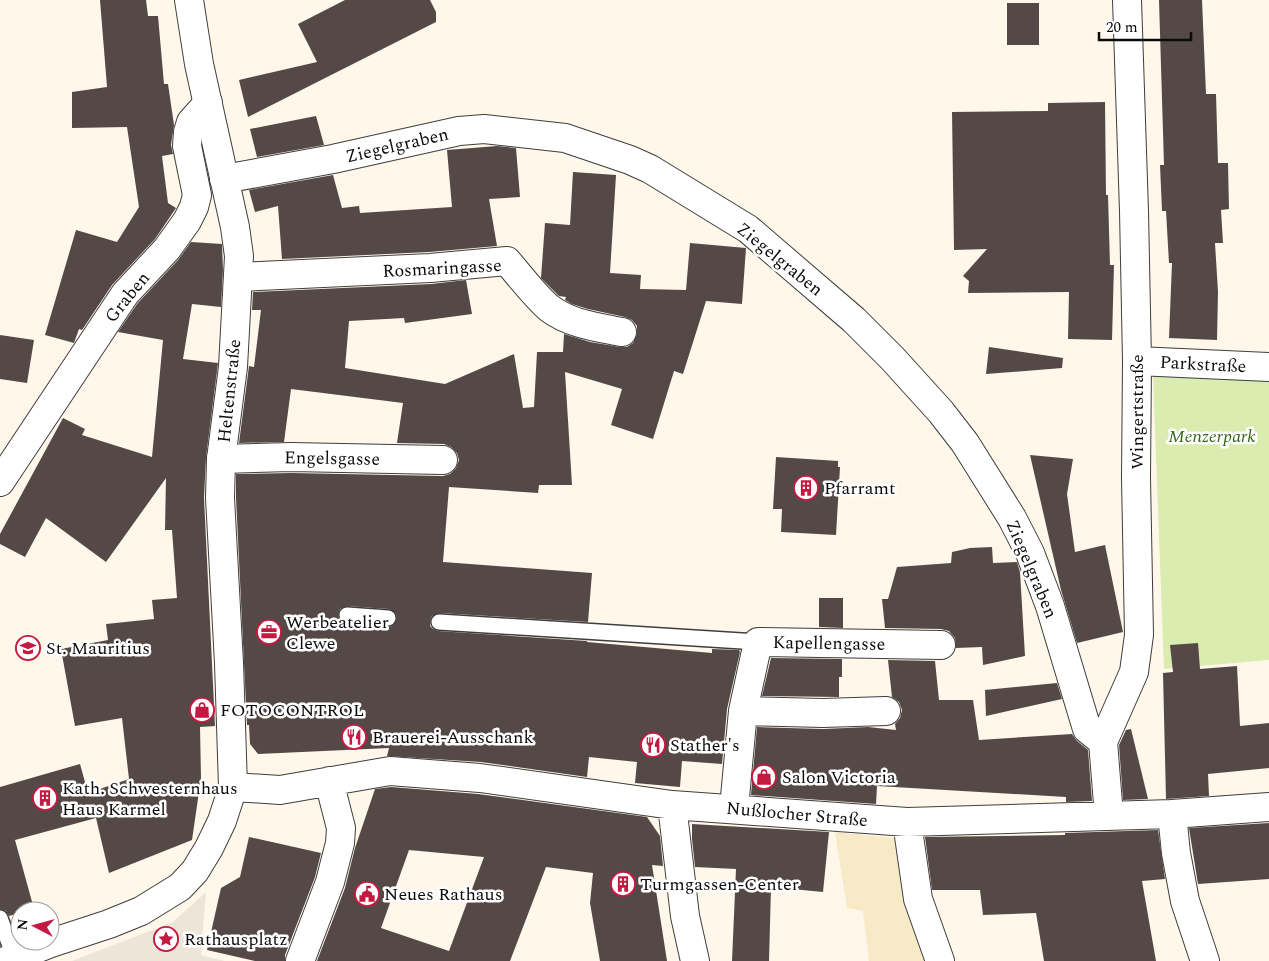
<svg xmlns="http://www.w3.org/2000/svg" width="1269" height="961" viewBox="0 0 1269 961" font-family="Spectral,serif">
  <style>
    .farmland { fill: #f7eac7 }
    .green { fill: #daecb0 }
    .plaza { fill: #eee5d9 }
    .building { fill: #544947; fill-rule: evenodd }
    .lines { fill: none; stroke-linecap: round; stroke-linejoin: round }
    .service-casing { stroke: #3e3e3e; stroke-width: 18 }
    .minor-casing { stroke: #3e3e3e; stroke-width: 30 }
    .tertiary-casing { stroke: #3e3e3e; stroke-width: 30 }
    .service { stroke: #fff; stroke-width: 15 }
    .minor { stroke: #fff; stroke-width: 28 }
    .tertiary { stroke: #fff; stroke-width: 28 }
    .labels { text-anchor: middle; stroke-width: 5; stroke-linejoin: round; paint-order: stroke }
    .street-label { font-size: 18px; fill: #0b0b0b; stroke: #fff }
    .park-label { font-size: 18px; font-style: italic; fill: #366618; stroke: #fff }
    .poi-label { font-size: 18px; fill: #0b0b0b; stroke: #fff; text-anchor: start }
  </style>
  <rect width="100%" height="100%" fill="#fff7e9"/>
  <path class="farmland" d="M835,832l67,7 31,122h-64l-6,-50 -16,-3z"/>
  <path class="green" d="M1153,376l116,5v279l-105,9z"/>
  <path class="plaza" d="M206,892l-5,63 24,6h-153l101,-39z"/>
  <path class="building" d="M100,0h46l2,16h10l6,68h4l6,41 -3,20 2,9 -11,2 6,47 8,5 -21,31 -43,46 -30,45 -3,-1 -5,14 -29,-8 31,-105 41,12 22,-35 -12,-80 -55,1v-36l35,-5z
    M345,0h85l6,12v10l-188,95 -9,-37 78,-18 -19,-38z
    M1159,0h43l4,94h10l2,69h10l1,46 -8,1 2,33h-8l3,49 -1,48 -48,-2 3,-75h-3l-3,-52h-4l-2,-46h4z
    M1007,3h32v42h-32z
    M1105,102l1,93h2l2,70h4l-2,75 -44,-1 1,-47 -101,1 1,-12 -6,-5 24,-27 -33,1 -2,-138 96,-1v-8z
    M316,116l8,29 -67,12 -7,-28z
    M497,146l19,2 4,49 -31,2 8,47 -68,6 -147,7 -4,-53 -23,6 -6,-22 84,-15 9,33 17,-2 1,7 92,-6 -5,-57z
    M573,172l43,3 -6,98 31,2 -1,14 46,1 4,-47 56,5 -4,56 -36,-3 -23,73 -9,-3 -21,68 -42,-14 11,-36 -57,-17 7,113h-33l-1,8 -89,-6 -6,75 149,11 -4,49 -148,-9 -8,3 -2,5v5l3,3 5,2 149,10v1l125,11v-4l27,1 1,2 -13,57 -5,55 -40,-3 -2,26 -45,-4 2,-21 -48,-5 -2,20 -106,-15 -94,-6 2,-8 -131,6 -8,-10 -1,-19h-2l-11,-227v-24l55,-1 152,3 7,-2 6,-6 3,-8 -2,-7 -6,-6 -7,-3 -47,-1 6,-40 -112,-14 -7,53 -45,1 10,-77 5,1 7,-57h-9l1,-18 178,-8 35,-4 6,34 -67,9 -1,-5 -55,3 -4,47 100,16 69,-30 9,54 11,-1 3,-55h26l1,-18 26,8 30,5h7l6,-4 4,-9v-8l-5,-6 -7,-3 -37,-8 -16,-5 -7,-4 1,-3 -7,-1 -18,-18 4,-55 25,2zM347,606l42,3 7,5 1,5 -5,7 -4,1 -42,-3 -7,-5 -1,-4 2,-6z
    M191,242l31,2 1,26 -2,37 -29,-3 -9,55 35,4 -12,94 -2,41 11,228 -15,1 1,51 -9,62 -83,33 -13,-55 -81,22 19,69 -14,2v2l-11,3 -3,-5 -6,-2v-122l80,-23 8,29 41,-14 -7,-61 -47,8 -14,-77 47,-9 -2,-16 48,-5 -2,-19 25,-2 -5,-68h-7l1,-52 -60,84 -60,-44 -21,39 -25,-13v-10l63,-116 22,11 -3,6 70,22 11,-117 -45,-8 19,-28 41,-44z
    M0,335l34,5 -7,43 -27,-4z
    M989,347l74,11 -1,10 -76,6z
    M1030,455l43,4 -6,35 8,58 30,-7 18,87 -46,11 -16,-53z
    M776,457l62,4v6h2l-4,68 -55,-3 1,-23h-9z
    M992,547l1,16 24,-1 3,10 5,84 -42,9 -1,-18 -26,1 -1,-10 -6,-7 -8,-2 -56,-1 -3,-29h6l9,-32 54,-4 1,-11 18,-4z
    M819,598h24v30l-24,-1z
    M1198,643l2,26 37,-3 3,60 29,-3v45l-61,6 1,22 -43,3 -3,-126 10,-1 -3,-27z
    M771,658l71,1v18h-3v20l-77,-1z
    M888,660l47,1 4,39h34l6,40 93,-6 5,7 11,9 4,51 -26,1v-5l-189,-11 -1,18 -125,-9 6,-68 66,2 45,-2 28,3 -1,-6 5,-6 2,-8 -3,-8 -7,-5z
    M1057,683l5,16 -76,17 -1,-26z
    M1131,729l17,70 -25,1 -4,-55 7,-15z
    M391,787l87,7 169,23 13,19 3,30 -11,-1 15,96h-67l-10,-58 3,-30 -47,-6 -36,94h-193l28,-73 10,-40 20,-59zM409,850l75,7 -35,94 -68,-23z
    M1269,823v56l-71,5 -9,-56z
    M692,824l137,8 -6,60 -52,-5 -2,74h-37l4,-92 -41,-2 -3,-28z
    M1158,830l7,49 -23,2 14,80h-112l-8,-48 -53,2 -3,-25h-48l-7,-53 140,-2v-2z
    M249,837l72,16 -6,24 -30,78v6h-30l-48,-11 14,-62 19,-11z"/>
  <g class="lines">
    <defs>
      <path id="service" d="M347,615l41,3
        M439,622l319,20
        M0,918l14,39"/>
      <path id="minor" d="M224,179l109,-20 126,-28 25,-2 81,9 65,22 20,9 98,60 106,91 39,39 48,53 24,31 47,75 18,35 20,53 37,123 16,13
        M239,277l191,-9 77,-7c12,14 28,35 42,47 21,16 48,19 73,24
        M1137,361l132,6
        M221,459l70,-2 152,3
        M0,482l125,-188 42,-45 20,-28 7,-14 3,-12 -10,-49 1,-14 3,-10 17,-19
        M743,711l80,2 63,-2
        M233,787l47,3 110,-19 90,7 192,27 235,17 265,-8 97,-7
        M672,805l13,111 10,45
        M734,808l9,-97 15,-69 183,3
        M1172,814l4,39 9,48 20,60
        M1109,816l-6,-74 31,-70 5,-37 -3,-157 1,-117 -3,-150 -7,-211
        M907,822l11,77 22,62
        M300,961l30,-79 10,-39 1,-15 -12,-47"/>
      <path id="tertiary" d="M5,961l46,-18 58,-19 32,-13 39,-24 15,-16 14,-23 13,-27 11,-34 -4,-124 -9,-165 1,-39 12,-92 6,-111 -4,-29 -36,-163 -10,-64"/>
    </defs>
    <use href="#service" class="service-casing"/>
    <use href="#minor" class="minor-casing"/>
    <use href="#tertiary" class="tertiary-casing"/>
    <use href="#service" class="service"/>
    <use href="#minor" class="minor"/>
    <use href="#tertiary" class="tertiary"/>
  </g>
  <defs>
    <symbol id="building-ring" viewBox="-11 -11 22 22"><circle r="9.5" fill="#fff" stroke="#c41a41" stroke-width="1.5"/><path d="M-4-6H4V6H1V3H-1V6H-4ZM-2.5-4.3h1.7v1.8h-1.7ZM.8-4.3h1.7v1.8H.8ZM-2.5-1h1.7V.8h-1.7ZM.8-1h1.7V.8H.8Z" fill="#c41a41"/></symbol>
    <symbol id="office-ring" viewBox="-11 -11 22 22"><circle r="9.5" fill="#fff" stroke="#c41a41" stroke-width="1.5"/><path d="M-6-3h4V-5.5h4V-3h4V5H-6ZM-1-4.5V-3h2v-1.5ZM-6 0V1H6V0Z" fill="#c41a41"/></symbol>
    <symbol id="school-ring" viewBox="-11 -11 22 22"><circle r="9.5" fill="#fff" stroke="#c41a41" stroke-width="1.5"/><path d="M0-5L7-2L0 1L-7-2ZM-4 1L0 2.5L4 1V4Q0 6-4 4Z" fill="#c41a41"/></symbol>
    <symbol id="shop-ring" viewBox="-11 -11 22 22"><circle r="9.5" fill="#fff" stroke="#c41a41" stroke-width="1.5"/><path d="M-5-2.5h2.3a2.7 3.5 0 0 1 5.4 0H5L5.5 6h-11ZM-1.5-2.5h3a1.5 2.3 0 0 0-3 0Z" fill="#c41a41"/></symbol>
    <symbol id="restaurant-ring" viewBox="-11 -11 22 22"><circle r="9.5" fill="#fff" stroke="#c41a41" stroke-width="1.5"/><path d="M-5-6h1v4h1v-4h1v4h1v-4h1v5L-1.5 .5V6h-2V.5L-5-1ZM5-6V6H3V1.5H1.5Q1.5-4 5-6Z" fill="#c41a41"/></symbol>
    <symbol id="civic-ring" viewBox="-11 -11 22 22"><circle r="9.5" fill="#fff" stroke="#c41a41" stroke-width="1.5"/><path d="M-.6-6.5H3V-4.5H.6V-3L4-1V1h2V6H-6V1h2V-1L-.6-3ZM-1.2 2.5V6h2.4V2.5Z" fill="#c41a41"/></symbol>
    <symbol id="sight-ring" viewBox="-11 -11 22 22"><circle r="9.5" fill="#fff" stroke="#c41a41" stroke-width="1.5"/><path d="M0-6L1.8-2.2L6-1.7L2.9 1.2L3.7 5.4L0 3.3L-3.7 5.4L-2.9 1.2L-6-1.7L-1.8-2.2Z" fill="#c41a41"/></symbol>
  </defs>
  <g fill-rule="evenodd">
    <use href="#building-ring" x="792" y="474" width="28" height="28"/>
    <use href="#office-ring" x="255" y="618" width="28" height="28"/>
    <use href="#school-ring" x="14" y="634" width="28" height="28"/>
    <use href="#shop-ring" x="188" y="696" width="28" height="28"/>
    <use href="#restaurant-ring" x="340" y="723" width="28" height="28"/>
    <use href="#restaurant-ring" x="639" y="731" width="28" height="28"/>
    <use href="#shop-ring" x="750" y="763" width="28" height="28"/>
    <use href="#building-ring" x="31" y="784" width="28" height="28"/>
    <use href="#building-ring" x="609" y="870" width="28" height="28"/>
    <use href="#civic-ring" x="353" y="880" width="28" height="28"/>
    <use href="#sight-ring" x="152" y="925" width="28" height="28"/>
  </g>
  <g class="labels">
    <g class="street-label">
      <text transform="translate(397 145) rotate(-13)" y="6">Ziegelgraben</text>
      <text transform="translate(780 259) rotate(39)" y="6">Ziegelgraben</text>
      <text transform="translate(442 268) rotate(-3)" y="6">Rosmaringasse</text>
      <text transform="translate(127 297) rotate(-51)" y="6">Graben</text>
      <text transform="translate(1203 364) rotate(3)" y="6">Parkstraße</text>
      <text transform="translate(229 391) rotate(-84)" y="6">Heltenstraße</text>
      <text transform="translate(1137 412) rotate(-90)" y="6">Wingertstraße</text>
      <text transform="translate(332 458) rotate(1)" y="6">Engelsgasse</text>
      <text transform="translate(1032 569) rotate(67)" y="6">Ziegelgraben</text>
      <text transform="translate(829 643) rotate(1)" y="6">Kapellengasse</text>
      <text transform="translate(797 814) rotate(5)" y="6">Nußlocher Straße</text>
    </g>
    <g class="park-label">
      <text x="1212" y="442">Menzerpark</text>
    </g>
    <g class="poi-label">
      <text x="824" y="494">Pfarramt</text>
      <text x="286" y="628">Werbeatelier<tspan x="286" dy="21">Clewe</tspan></text>
      <text x="46" y="654">St. Mauritius</text>
      <text x="220" y="716">FOTOCONTROL</text>
      <text x="372" y="743">Brauerei-Ausschank</text>
      <text x="670" y="751">Stather's</text>
      <text x="782" y="783">Salon Victoria</text>
      <text x="62" y="794">Kath. Schwesternhaus<tspan x="62" dy="21">Haus Karmel</tspan></text>
      <text x="640" y="890">Turmgassen-Center</text>
      <text x="384" y="900">Neues Rathaus</text>
      <text x="184" y="945">Rathausplatz</text>
    </g>
  </g>
  <g transform="translate(35 926) rotate(276)"><circle r="24" fill="#ffffff" stroke="#9d9d9d"/>
  <path d="M0-4L9 19L0 12L-9 19Z" fill="#c41a41"/>
  <text y="-8" font-size="14" font-weight="bold" text-anchor="middle" fill="#0b0b0b">N</text>
  </g>
  <path d="M1099 32v8h92v-8" fill="none" stroke="#0b0b0b" stroke-width="2.5"/>
  <text x="1106" y="32" font-size="15" fill="#0b0b0b" stroke="#ffffff" stroke-width="4" paint-order="stroke">20 m</text>
</svg>
